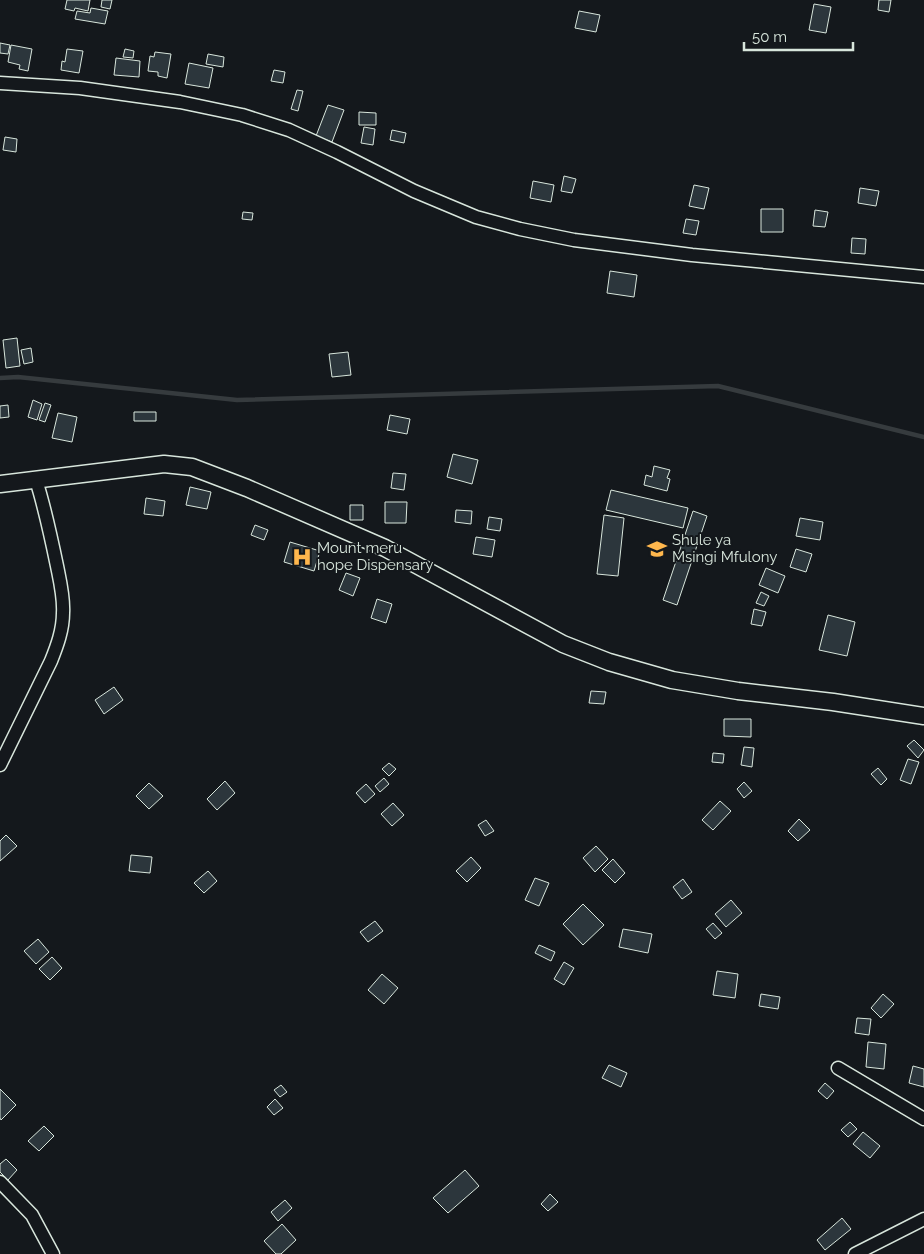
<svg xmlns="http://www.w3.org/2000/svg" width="924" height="1254" viewBox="0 0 924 1254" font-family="Raleway,sans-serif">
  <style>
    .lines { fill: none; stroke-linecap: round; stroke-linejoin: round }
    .stream { stroke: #363b3e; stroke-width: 4.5 }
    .building { fill: #2c363c; stroke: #d8e6dc }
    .minor-casing { stroke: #d8e6dc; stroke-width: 15 }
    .tertiary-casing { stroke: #d8e6dc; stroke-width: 19 }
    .minor { stroke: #14181c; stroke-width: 12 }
    .tertiary { stroke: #14181c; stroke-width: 16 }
    .labels { text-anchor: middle; stroke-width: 4; stroke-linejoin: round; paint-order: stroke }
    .poi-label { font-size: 15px; fill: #d8e6dc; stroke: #14181c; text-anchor: start }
  </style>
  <rect width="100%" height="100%" fill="#14181c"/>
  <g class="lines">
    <path class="stream" d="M0,378l18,-1 219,23 481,-14 206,51"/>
  </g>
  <path class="building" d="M67,0h23l-2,11 -13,-3 -1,3 -9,-2z
    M102,0h10l-2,9 -9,-2z
    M879,0h12l-2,12 -11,-2z
    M814,4l17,3 -5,26 -17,-3z
    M91,8l17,3 -3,13 -30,-5 2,-8 13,2z
    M579,11l21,4 -4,17 -21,-4z
    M0,43l10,2 -2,9 -8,-1z
    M11,45l21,4 -4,22 -9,-2 1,-4 -12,-3z
    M67,49l16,2 -4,22 -18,-3 1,-9 3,1z
    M125,49l9,2 -1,7 -10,-1z
    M155,52l16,2 -4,24 -9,-2v-4l-10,-1 2,-15 4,1z
    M208,54l16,3 -1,10 -17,-3z
    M116,58l24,3 -1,16 -25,-2z
    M189,63l24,5 -4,20 -24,-4z
    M274,70l11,2 -2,11 -12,-2z
    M297,90l6,1 -5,20 -7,-2z
    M328,105l16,5 -12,32 -16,-6z
    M359,112l17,1v12h-17z
    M364,127l11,2 -2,16 -12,-2z
    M392,130l14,3 -2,10 -14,-3z
    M5,137l12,2 -1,13 -13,-2z
    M564,176l12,3 -4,14 -11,-2z
    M533,181l21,4 -3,17 -21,-4z
    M694,185l15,3 -5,21 -15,-3z
    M860,188l19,3 -3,15 -18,-3z
    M761,209h22v23h-22z
    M815,210l13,2 -3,15 -12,-1z
    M243,212l10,1 -1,7 -10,-1z
    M686,219l13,2 -3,14 -13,-2z
    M852,238l14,1 -1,15 -14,-1z
    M610,271l27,4 -3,22 -27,-4z
    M17,338l3,28 -14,2 -3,-28z
    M31,348l2,14 -9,2 -3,-14z
    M348,352l3,23 -19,2 -3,-23z
    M33,400l9,4 -5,16 -9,-3z
    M45,403l6,2 -6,17 -6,-2z
    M8,405l1,12 -9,1v-12z
    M134,412h22v9h-22z
    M58,413l19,4 -5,25 -20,-4z
    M390,415l20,4 -3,15 -20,-4z
    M453,454l25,6 -6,24 -25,-7z
    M654,466l16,4 -3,8 3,1 -3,12 -23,-6 2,-10 6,2z
    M393,473l13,1 -2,16 -13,-2z
    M190,487l21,5 -4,17 -21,-4z
    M611,490l77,18 -5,20 -77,-18z
    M146,498l19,3 -2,15 -19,-2z
    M385,502h22l-1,21h-21z
    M350,505h13v15h-13z
    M456,510l16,1 -1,13 -16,-2z
    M693,511l14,5 -30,89 -14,-5z
    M604,515l20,3 -6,58 -21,-2z
    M489,517l13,2 -2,12 -13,-2z
    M800,518l23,4 -3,18 -24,-4z
    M255,525l13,5 -4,10 -13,-5z
    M476,537l19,3 -3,17 -19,-3z
    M290,542l30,9 -6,20 -30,-9z
    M796,549l16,5 -6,18 -16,-5z
    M766,568l19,8 -7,17 -19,-8z
    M346,573l14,5 -7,18 -14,-6z
    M761,592l8,4 -5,10 -8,-3z
    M377,599l15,5 -6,19 -15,-5z
    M754,609l12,3 -4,14 -11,-2z
    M828,615l27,7 -8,34 -28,-6z
    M114,687l9,13 -19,14 -9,-14z
    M591,691l15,1 -2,12 -15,-1z
    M724,719h27v18l-27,-1z
    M914,740l10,10 -6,8 -11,-12z
    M744,747l10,1 -2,19 -11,-2z
    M713,753l11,1 -1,9 -11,-1z
    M908,759l11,3 -8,22 -11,-4z
    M389,763l7,6 -7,7 -7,-7z
    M878,768l9,11 -6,6 -10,-11z
    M384,778l5,6 -9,8 -5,-6z
    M225,781l10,12 -18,17 -10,-11z
    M744,782l8,9 -8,7 -7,-9z
    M149,783l14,13 -14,13 -13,-13z
    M366,784l9,10 -10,9 -9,-10z
    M720,801l11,10 -18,19 -11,-10z
    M393,803l11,12 -12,11 -11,-12z
    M799,819l11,11 -12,11 -10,-10z
    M486,820l8,11 -9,5 -7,-11z
    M6,835l11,11 -17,15v-20z
    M596,846l12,13 -13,13 -12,-14z
    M131,855l21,2 -2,16 -21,-2z
    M471,857l10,11 -14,14 -11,-11z
    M613,859l12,14 -10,10 -13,-13z
    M208,871l9,10 -13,12 -10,-10z
    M535,878l14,5 -10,23 -14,-6z
    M683,879l9,13 -10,7 -9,-12z
    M731,900l11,13 -16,14 -11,-13z
    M583,904l21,21 -21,20 -20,-21z
    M375,921l8,10 -15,11 -8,-10z
    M713,923l9,10 -7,6 -9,-10z
    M623,929l29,5 -4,19 -29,-6z
    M38,939l11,13 -13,12 -12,-13z
    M539,945l16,7 -4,9 -16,-8z
    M52,957l10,11 -12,12 -11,-11z
    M564,962l10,6 -10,17 -10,-6z
    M717,971l21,3 -3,24 -22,-3z
    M382,974l16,14 -14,16 -16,-14z
    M761,994l19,3 -2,12 -19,-3z
    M883,994l11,10 -13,14 -10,-10z
    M857,1018l14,1 -2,16 -14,-2z
    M868,1042l18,2 -2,25 -18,-2z
    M609,1065l18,8 -6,14 -19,-9z
    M913,1066l11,3v18l-15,-4z
    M825,1083l9,8 -7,8 -9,-8z
    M281,1085l6,7 -7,5 -6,-7z
    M0,1089l16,16 -15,15 -1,-2z
    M275,1099l8,9 -9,7 -7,-8z
    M850,1122l7,7 -9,8 -7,-7z
    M44,1126l10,10 -15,15 -11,-10z
    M863,1132l17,14 -10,12 -17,-14z
    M6,1159l11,11 -9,10 -8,-8v-8z
    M465,1170l14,16 -31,27 -15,-15z
    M550,1194l8,8 -10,9 -7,-7z
    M285,1200l7,8 -14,13 -7,-9z
    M842,1218l9,11 -26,21 -8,-10z
    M282,1224l14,16 -15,14h-5l-12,-13z"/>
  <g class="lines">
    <defs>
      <path id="minor" d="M0,83l80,5 100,14 62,13 47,15 48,22 77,39 62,26 44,12 54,11 118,15 232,22
        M0,765l51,-104c6,-15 12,-31 12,-48 1,-16 -3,-32 -6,-47 -6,-29 -12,-58 -21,-86
        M838,1068l86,51
        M0,1182l32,33 21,39
        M855,1254l69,-35"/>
      <path id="tertiary" d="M0,484l164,-20 28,3 55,21 138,60 178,96 46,18 63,18 66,11 95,11 91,14"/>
    </defs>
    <use href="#minor" class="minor-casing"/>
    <use href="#tertiary" class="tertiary-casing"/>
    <use href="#minor" class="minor"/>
    <use href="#tertiary" class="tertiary"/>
  </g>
  <defs>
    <symbol id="school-bare" viewBox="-9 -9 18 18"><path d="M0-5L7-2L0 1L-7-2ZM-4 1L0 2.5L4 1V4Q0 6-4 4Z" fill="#ffb74d" stroke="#14181c" stroke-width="2.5" paint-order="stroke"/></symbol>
    <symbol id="hospital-bare" viewBox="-9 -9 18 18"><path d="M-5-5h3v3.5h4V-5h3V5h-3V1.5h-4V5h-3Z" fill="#ffb74d" stroke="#14181c" stroke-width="2.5" paint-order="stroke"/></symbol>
  </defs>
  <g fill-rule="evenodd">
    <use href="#school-bare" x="643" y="535" width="28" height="28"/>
    <use href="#hospital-bare" x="288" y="543" width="28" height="28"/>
  </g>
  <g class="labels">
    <g class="poi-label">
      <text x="672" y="545">Shule ya<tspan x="672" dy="17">Msingi Mfulony</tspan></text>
      <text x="317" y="553">Mount meru<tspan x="317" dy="17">hope Dispensary</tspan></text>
    </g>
  </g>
  <path d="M744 42v8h109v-8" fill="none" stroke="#d8e6dc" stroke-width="2.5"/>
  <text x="752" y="42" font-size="15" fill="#d8e6dc" stroke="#14181c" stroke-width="4" paint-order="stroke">50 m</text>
</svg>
